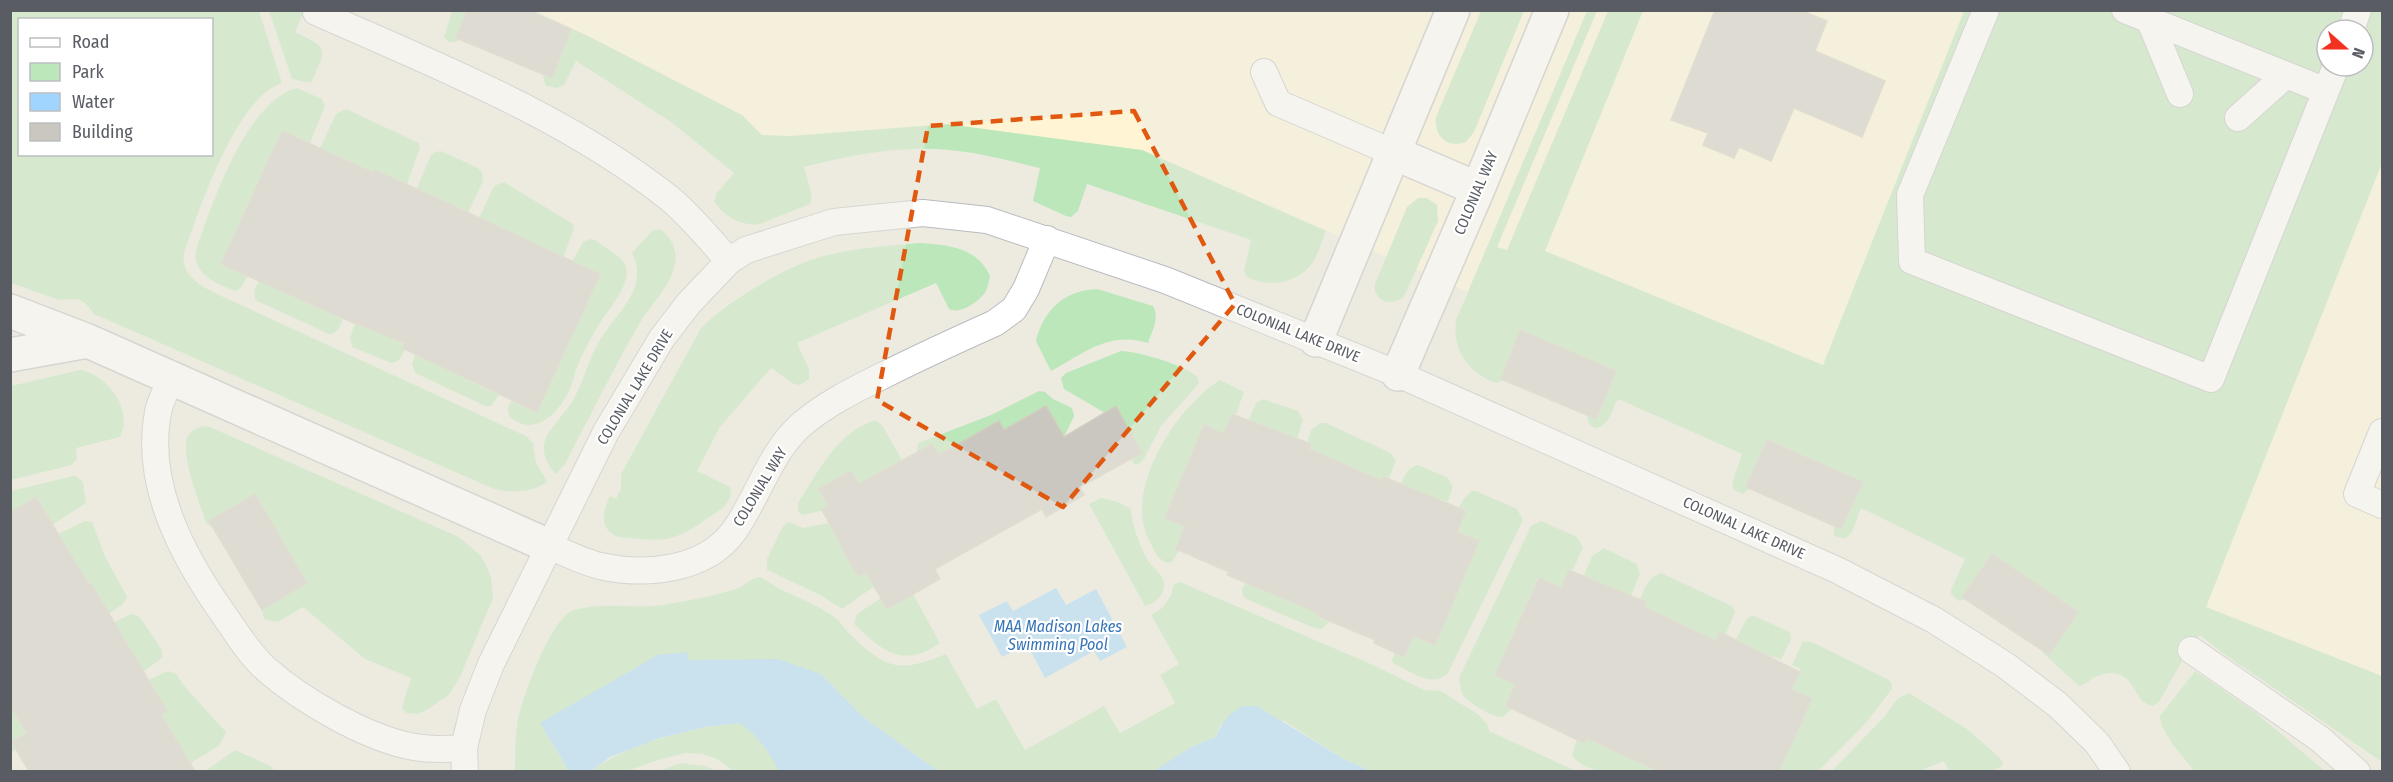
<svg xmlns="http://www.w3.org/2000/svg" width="2393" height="782" viewBox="0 0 2393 782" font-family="'Fira Sans Condensed',sans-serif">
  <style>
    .commercial { fill: #fff5d4 }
    .green { fill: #bbe7bb; fill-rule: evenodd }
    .water { fill: #9fd5ff }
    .building { fill: #cac7c0; stroke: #d2ccbf; stroke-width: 1.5 }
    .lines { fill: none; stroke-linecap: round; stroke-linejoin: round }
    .lane-casing { stroke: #b9bbc1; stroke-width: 28 }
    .street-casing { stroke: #b9bbc1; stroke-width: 36 }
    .lane { stroke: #fff; stroke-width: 26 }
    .street { stroke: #fff; stroke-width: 33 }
    .marked { fill: none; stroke: #e15910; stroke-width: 4.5; stroke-dasharray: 12 8; stroke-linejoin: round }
    .labels { text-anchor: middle; stroke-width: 4.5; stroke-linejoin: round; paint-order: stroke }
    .street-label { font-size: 15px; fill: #595d63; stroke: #fff }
    .water-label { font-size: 16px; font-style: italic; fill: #3775b7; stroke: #fff }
  </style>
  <rect width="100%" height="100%" fill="#edebe0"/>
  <path class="commercial" d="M537,11h1427l-168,424 -654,-285 -380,-15 -21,-20z
    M2382,163v513l-177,-69z"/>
  <path class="green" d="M11,10l248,1 23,72c-46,15 -83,127 -98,170 -4,26 25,37 44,46l298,137 7,7 3,20 11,18 -1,2c-17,10 -33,10 -52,6l-400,-175 -8,-10 -8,-5 -19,1 -48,-17zM20,20h192v134h-192z
    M269,11h35l-9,21c36,17 31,16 16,51l-19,-4z
    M452,11h15l-11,27 3,1 -3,3h-7l-5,-5z
    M527,11h6l55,25 154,79 20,20 28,1 157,-12 195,26 184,81c-4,10 -8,25 -15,34 -16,19 -43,23 -64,12l-3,-6 7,-31 -164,-56 -9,27 -7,6 -5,-1 -33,-15 7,-33c-30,-7 -59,-15 -90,-18 -49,-5 -99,5 -146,17l8,29 -2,8 -50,20c-18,3 -36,-7 -46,-23l2,-7 18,-21 -63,-51 -95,-61 -12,24 -7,3 -11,-2 -3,-9 2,-2 7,2 19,-48z
    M1481,11h43l-50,121 -8,10c-19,7 -32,-6 -30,-25z
    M1587,11h10l-100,236 10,3 101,-239h35l-98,240 278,114 141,-354h418v152l-176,444 176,69v86l-161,-110 -21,-17 -18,26 -23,41 -6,4c-23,-3 -15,-41 -53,-31 -7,2 -13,9 -21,11l-36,-33v-2l6,3 28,-42 -85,-58 -29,43 2,2 -6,2 -8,-7v-4l14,-31 -104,-51 -9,24 -7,7 -11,-3v-10l7,3 21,-48 -94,-41 -22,47 3,2 -6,5 -9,-4 -2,-7 10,-29 -124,-55c-6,11 -9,28 -23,29 -5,-2 -9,-7 -7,-13l9,3 18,-48 -95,-39 -19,48 2,1 -6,3c-29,-9 -45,-33 -41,-63zM2327,30h36v36h-36z
    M297,88l25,11 3,7 -15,37 -28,-12 -60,133 26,12 -8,13 -5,2c-20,-8 -43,-17 -39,-41 15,-45 51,-150 101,-162z
    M346,109l73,34 1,5 -13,36 -32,-13 -8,16 -16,-24 -31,-15 16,-34z
    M441,151l37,17 4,4 1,9 -15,32 -52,-23 15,-35 4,-3z
    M504,182l69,42 1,5 -11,29 -84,-40 15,-32z
    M1418,198h9l10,7 1,16 -34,76c-11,7 -22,8 -29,-5v-8l32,-77z
    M659,229c12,6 19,22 16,35 -4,22 -24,40 -35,59 -27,46 -50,94 -75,141l-9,10c-9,-9 -15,-21 -11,-34 3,-9 20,-28 27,-38 10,-17 15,-37 24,-55 15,-31 55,-56 36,-94l20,-22z
    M590,239l5,1c9,7 28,16 31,27 6,18 -21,46 -29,61 -7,12 -14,24 -19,37 -4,10 -6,21 -11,30 -12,22 -35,42 -58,21l-1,-8 3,-7 26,11 63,-137 -28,-13 11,-20z
    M920,243c28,2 57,4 70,33 -1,5 -2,10 -4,15 -6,10 -25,24 -37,18l-13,-26 -139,60 12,26v10l-9,6 -6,-1 -23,-16 -51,59 -23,44 33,16 1,8c-4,12 -14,17 -23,23 -38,27 -46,23 -90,19 -19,-8 -16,-25 -8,-41l6,3 5,-10v-15l80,-146c26,-26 83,-61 119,-71 32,-9 67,-11 100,-14z
    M259,281l84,37c-3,8 -5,16 -14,16l-74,-34 -1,-9z
    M1097,289l56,17c7,12 -1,25 -5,37 -40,-12 -63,10 -97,28l-15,-30c7,-31 29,-51 61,-52z
    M355,324l56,5 -9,19 3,2c-4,7 -6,13 -14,13l-39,-16 -2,-10z
    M1121,351c16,0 68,15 77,27l1,5 -4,5 -34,38 -17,33 -5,5h-5l-3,-5 11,-6 -25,-46 -12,6 -41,-24 -3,-11 5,-5z
    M415,355l32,14 27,-4 -7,15 32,15 -8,11h-6l-70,-33 -3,-9z
    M80,370c27,4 54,40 40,67l-44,11 1,11 -5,6 -61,15v-94z
    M1220,380l24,12 -8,22 -3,-1 -9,21 -21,-8 -38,92 20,8 -9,23 3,2 -7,11 -5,1c-9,-3 -13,-13 -17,-21 -29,-50 27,-136 70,-162z
    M1039,391l6,1 8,7 19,9 2,8 -10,21 -18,-31 -42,24 -5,-9 -60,34 -7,-11 -15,8 1,-9 73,-28z
    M1263,399l35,12 5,9 -6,19 -47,-15 2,-3 -3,-2 7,-16z
    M875,420l7,5 20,35 -17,10 -21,23 -13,-22 -32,18 10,17 -7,5 -20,4 -4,-4v-8c21,-32 38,-70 77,-83z
    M1320,423h6l65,30 5,8 -7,17 -4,-2 -3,5 -55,-9 5,-13 -23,-10 -2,-6 4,-13z
    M203,426l7,1 249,110 21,18 6,10 5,13 2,20 -33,79 -11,18 -24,16 -8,3 -11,-1 -4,-6 9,-29 -46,-19 -62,-52 -25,15 -14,-3 -2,-9 44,-27 -100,-60c-6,-20 -27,-69 -18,-87 3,-6 9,-8 15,-10z
    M1418,465l30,13 5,9 -5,15 -8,-3 -2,6h-38l8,-19 -7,-3c4,-9 7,-16 17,-18z
    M73,476h3l7,6 3,21 -34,22 -41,-12v-22z
    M1472,491h4l41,18 6,11 -75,153c-15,16 -36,-1 -53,-9l-3,-3 3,-9 10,4 8,-20 22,9 22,-113 9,-22 -7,-3 5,-9z
    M1101,498l17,4 13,7c1,16 7,31 14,46 6,15 27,21 16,40 -4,6 -8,9 -16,11l-56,-102z
    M85,521l7,1 13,34 22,41 -4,7 -14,10 -18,-31 -18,11 -15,-60z
    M1541,521l36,16 6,10 -10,23 -3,-1 -9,19 -23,-10 -43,97 20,9 -9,21 7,3 -10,9c-10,1 -37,-15 -41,-24 -2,-4 -2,-10 -3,-15l72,-152z
    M789,522l14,6 26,-5 29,53 9,-4 8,14 -33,23 -22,-14 -53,-25v-11l16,-33z
    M1604,548l33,16 3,10 -9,22 -43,-14 2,-4 -6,-3 8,-19z
    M1661,573l71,33 3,6 -10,24 -6,-2 -4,7 -71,-34 2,-5 -6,-3c5,-11 8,-22 21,-26z
    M760,577c8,4 16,10 24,14 18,8 36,15 53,28 5,5 9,12 15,17 36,35 49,36 94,18l31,55 19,-10 29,51 79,-44 16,27 55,-30 -15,-28 19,-11 -28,-49 11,-7 8,-11 4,-13 6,-2 191,82 53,26 17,1 38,24 9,10 1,6 87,40h-206l-26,-12 -60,-38 -63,3 -5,13 -25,10 -37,24h-216l-76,-55 -41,-42 -136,58 20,-5 35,-4c18,13 29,29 39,48h-46l-16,-12 -15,-5 -16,-1 -28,7 -30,11h-37c28,-20 60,-31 94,-39l-144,-8 28,47 -54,1c0,-16 0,-31 2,-46 3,-24 34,-110 57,-116 30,-9 64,0 95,-6 22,-4 45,-8 67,-15 9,-3 14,-11 24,-12z
    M1251,581l68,32 -2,4 12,5 -7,7 -8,-1 -68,-29 -3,-3 -1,-7 3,-5 4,1z
    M913,594l27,49c-37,26 -58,8 -86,-19l3,-10 24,-16z
    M131,614l7,2 4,4 20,30v8l-19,14 -39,-32 15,-10 -4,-8z
    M1752,615l38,17 1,7 -10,21 -8,-4 -3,6 -35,-21 11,-21z
    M1803,641l9,1 75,37 4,3 1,7 -27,35 -47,47 -39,1 33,-72 -21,-11 10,-20 -9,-4z
    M168,671l7,2 11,15 40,44 -6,13 -29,18 -19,-30 -12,8 -11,-18 18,-12 -19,-31z
    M2195,671l60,41 70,59h-131c-9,-12 -35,-40 -34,-55z
    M1909,693l58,36 32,28 4,5 -1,4 -10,5h-43l-5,-10 -24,10h-88l52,-54 13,-18z
    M10,705l17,28 -16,9 4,8 -4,3z
    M1617,736l38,33 -1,3c-24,-1 -66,7 -82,-17l5,-16 10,-1 24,12z
    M235,750l36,16 3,5h-69z
    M680,763l25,3 12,5h-58z"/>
  <path class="water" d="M1056,588l10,17 30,-16 31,58 -27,14 -6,-10 -49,27 -18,-34 -25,13 -23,-42 28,-14 6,10z
    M687,652l1,8 90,-1 43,15 41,42 76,55h-159c-10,-19 -21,-35 -39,-48l-35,4 -45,11 -50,19 -19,14h-22l-29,-48 118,-68z
    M1243,706h14l87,53 26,12h-216l37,-24 25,-10c7,-16 12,-23 27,-31z"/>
  <path class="building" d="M467,10h60l44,19 -19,49 -96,-40z
    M1715,10h85l27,11 -12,30 70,30 -23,56 -68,-29 -23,53 -32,-14 -5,11 -31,-13 5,-12 -37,-13z
    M282,131l92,42 1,-3 53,24 172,80 -63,138 -135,-64 3,-5 -56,-22 -128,-57z
    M1520,330l96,41 -20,48 -95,-40z
    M1046,406l18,31 52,-31 26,47 -62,34 4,8 -38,22 -4,-8 -107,60 5,10 -53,30 -21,-37 -8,5 -36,-67 7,-4 -10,-17 32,-18 8,13 73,-40 7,11 60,-34 5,9z
    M1232,414l79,30 -2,5 73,32 2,-4 82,34 -9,21 22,9 -44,104 -22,-9 -9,21 -30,-14 1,-3 -58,-24 2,-3 -92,-38 2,-3 -53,-23 9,-23 -20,-8 39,-93 20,9z
    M1767,440l96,42 -22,47 -95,-42z
    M255,494l52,89 -45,27 -53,-89z
    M36,497l53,88 2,-2 76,128 -6,4 34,56h-166l-7,-11 -10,-18 15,-9 -17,-28v-192z
    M1992,554l86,58 -29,43 -87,-58z
    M1569,570l77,32 -2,5 72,34 4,-9 80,40 -9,17 21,10 -33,72h-121l-71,-33 -3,5 -78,-37 9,-22 -20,-9 44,-97 22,10z"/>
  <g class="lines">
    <defs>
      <path id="lane" d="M1986,10l-76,185 2,66 299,118 125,-313
        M2125,10l201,81
        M316,12c121,54 248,103 353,186 22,18 41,42 60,63
        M2150,21l30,73
        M2351,30l7,-20
        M1264,72l14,31 116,50
        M2238,118l48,-43
        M172,378c-5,11 -12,23 -14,34 -14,73 25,145 66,203 12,17 25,39 42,54 35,31 97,67 143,77 18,4 37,3 55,2
        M2382,432l-25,62 25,11
        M549,546c17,7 34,16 51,20 45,10 105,5 134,-35 25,-35 35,-78 68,-107 24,-20 50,-33 78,-47 38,-19 77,-37 115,-54l19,-14 12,-20 21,-50
        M2191,650l129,89 37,33
        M465,772l-1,-24 9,-38 18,-46 115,-232 56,-94 27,-35 40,-42 17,-11 88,-28 89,-9 64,7 178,60 233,94 439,196 97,50 71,45 53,40 39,38 20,29"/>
      <path id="street" d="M1394,153l84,36
        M10,311l78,30 461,205
        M1316,340l137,-330
        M10,355l78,-14
        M1398,374l80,-185 74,-179"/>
    </defs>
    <use href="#lane" class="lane-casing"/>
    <use href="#street" class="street-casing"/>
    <use href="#lane" class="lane"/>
    <use href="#street" class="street"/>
  </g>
  <path d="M0 0H2393V782H0ZM1134,111l101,193 -172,203 -186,-107 51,-274z" fill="#edebe0" fill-opacity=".55" fill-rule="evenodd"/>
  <path class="marked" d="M1134,111l101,193 -172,203 -186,-107 51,-274z"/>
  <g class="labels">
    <g class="street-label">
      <text transform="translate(1476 193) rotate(-67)" y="5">COLONIAL WAY</text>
      <text transform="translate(1298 333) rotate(22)" y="5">COLONIAL LAKE DRIVE</text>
      <text transform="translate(635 387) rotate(-59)" y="5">COLONIAL LAKE DRIVE</text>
      <text transform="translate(760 487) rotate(-59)" y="5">COLONIAL WAY</text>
      <text transform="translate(1744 528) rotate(24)" y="5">COLONIAL LAKE DRIVE</text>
    </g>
    <g class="water-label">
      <text x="1058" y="632">MAA Madison Lakes<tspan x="1058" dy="18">Swimming Pool</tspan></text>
    </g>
  </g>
  <rect width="2393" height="782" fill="none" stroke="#595d63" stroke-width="24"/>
  <rect x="18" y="18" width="195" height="138" fill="#ffffff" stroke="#bdbec1" stroke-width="1.5"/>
  <rect x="30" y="38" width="30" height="9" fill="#ffffff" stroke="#bdbec1" stroke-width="1.5"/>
  <text x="72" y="48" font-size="18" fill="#595d63">Road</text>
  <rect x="30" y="63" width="30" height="18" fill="#bbe7bb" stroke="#bdbec1" stroke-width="1.5"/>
  <text x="72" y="78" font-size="18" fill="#595d63">Park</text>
  <rect x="30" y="93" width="30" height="18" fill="#9fd5ff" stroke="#bdbec1" stroke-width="1.5"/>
  <text x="72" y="108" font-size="18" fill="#595d63">Water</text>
  <rect x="30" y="123" width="30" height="18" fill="#cac7c0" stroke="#bdbec1" stroke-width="1.5"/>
  <text x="72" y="138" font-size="18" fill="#595d63">Building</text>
  <g transform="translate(2345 48) rotate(111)"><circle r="28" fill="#ffffff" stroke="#bdbec1" stroke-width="1.5"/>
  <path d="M0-4.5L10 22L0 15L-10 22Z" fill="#f33121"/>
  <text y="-9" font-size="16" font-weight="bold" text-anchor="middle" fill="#595d63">N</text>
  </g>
</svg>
